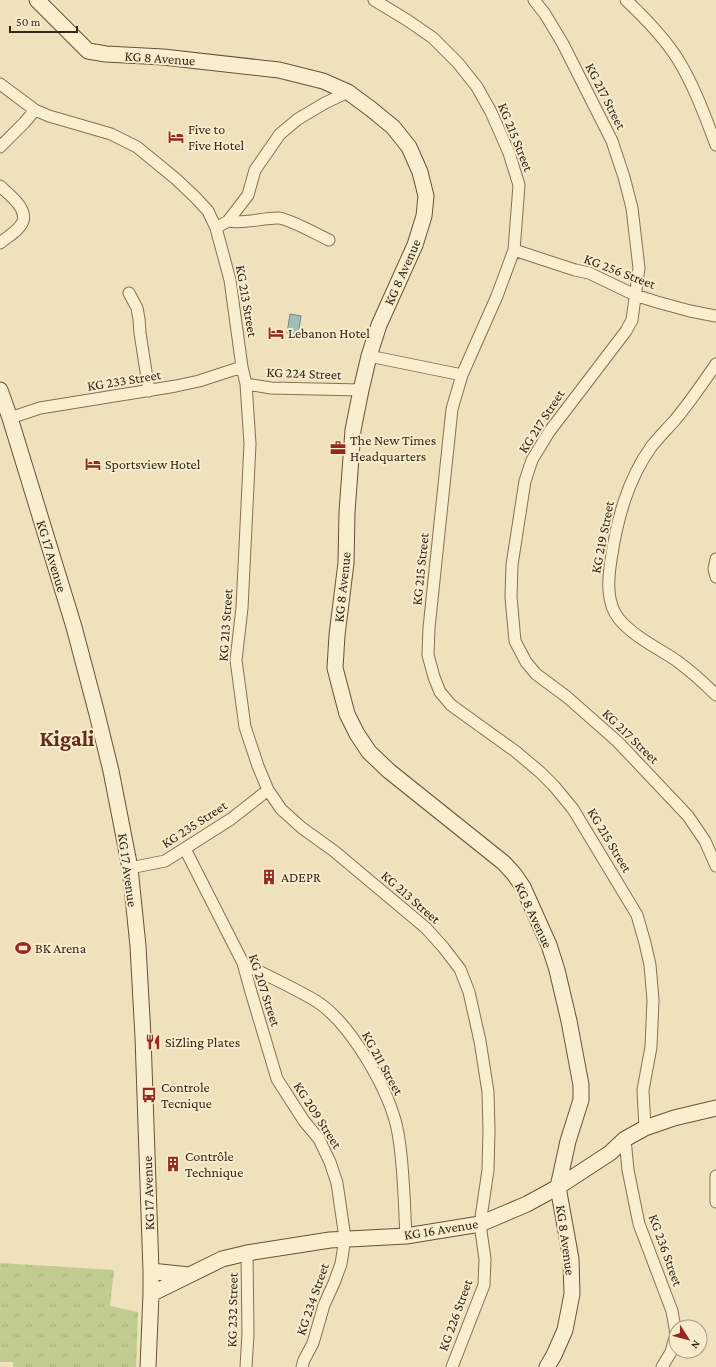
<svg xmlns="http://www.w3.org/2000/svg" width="716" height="1367" viewBox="0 0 716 1367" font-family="'Crimson Pro',serif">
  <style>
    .grass { fill: url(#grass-tufts) }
    .water { fill: #a0bfb7; stroke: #678c85 }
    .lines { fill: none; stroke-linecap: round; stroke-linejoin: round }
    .street-casing { stroke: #867155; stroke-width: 13 }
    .secondary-casing { stroke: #675238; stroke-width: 17 }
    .street { stroke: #f9efce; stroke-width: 11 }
    .secondary { stroke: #f9efce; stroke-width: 15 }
    .labels { text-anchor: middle; stroke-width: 4; stroke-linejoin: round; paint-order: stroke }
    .street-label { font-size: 14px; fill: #34281a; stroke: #f6ebcb }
    .poi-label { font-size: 14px; fill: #34281a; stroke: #f6ebcb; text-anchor: start }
    .town-label { font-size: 22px; font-weight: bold; fill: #622b19; stroke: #f6ebcb }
  </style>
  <defs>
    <pattern id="grass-tufts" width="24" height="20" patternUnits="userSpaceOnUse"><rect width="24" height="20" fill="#c2cc90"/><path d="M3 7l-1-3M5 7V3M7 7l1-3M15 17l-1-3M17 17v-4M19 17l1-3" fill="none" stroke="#a7af7c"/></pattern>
  </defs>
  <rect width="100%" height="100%" fill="#eee1bb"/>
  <path class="grass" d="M0,1263l114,7 -4,36 28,6 -2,55h-123v-5h-13z"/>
  <path class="water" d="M290,314l11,2 -3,19 -11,-2z"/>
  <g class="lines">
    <defs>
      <path id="street" d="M374,0l33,20 26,18 25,25 19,24 14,25 18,41 10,32 -5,65 -17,46 -35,79 -10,34 -23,219 -1,27 6,22 6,15 11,13 64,46 25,21 14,14 19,23 64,106 8,28 5,22 3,35 -2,47 -8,43 2,38
        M534,0l11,14 18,30 49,97 12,36 8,31 7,60 -7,52 -6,11 -77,101 -17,28 -7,21 -13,84 -1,32 4,44 11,21 10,12 31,23 51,45 70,74 17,25 11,25
        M626,0c19,18 37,36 51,58 17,27 28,58 39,87
        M0,84l35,26 14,6 62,18 26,13 39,32 19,18 13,14 8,17 14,52 12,87 4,17 4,60 -8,164 -6,52 9,67 13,39 10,24 13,19 21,19 32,23 92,77 17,19 17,22 9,23 11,49 8,51 1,39 -1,39 -8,54 5,35 -1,26 -32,82
        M0,147l24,-24 11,-13
        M0,186c8,8 27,21 23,35 -3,9 -16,16 -23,22
        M228,221c17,3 33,-3 50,-3 10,0 40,17 51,22
        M216,228l12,-7 20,-26 7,-25 25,-36 18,-15 27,-16 23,-11
        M514,250l61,20 14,3 46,22 22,7 33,9 26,5
        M129,293l8,15 2,11 1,14 9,58
        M369,356l93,19
        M716,364c-13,19 -26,38 -41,56 -8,9 -17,18 -24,27 -24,34 -34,73 -40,113 -3,19 -5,43 8,59 15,18 39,29 58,42 15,11 27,22 39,34
        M246,384l25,4 90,2
        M10,418l30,-10 136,-22 23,-5 43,-14
        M716,559l-2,10 2,8
        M185,849l58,114 8,29 26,87 27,42 15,18 11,23 7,21 8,55 -4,26 -7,19 -10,22 -11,38 -9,17 -2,7
        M130,868l35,-7 66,-42 37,-29
        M243,963c24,13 50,24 73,38 35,22 75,92 82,132 6,33 6,69 8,103
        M625,1139l3,31 11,54 33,87 4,23 -5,18 -9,15
        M716,1176v26
        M246,1367l2,-33 -1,-81"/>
      <path id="secondary" d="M37,0l51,51 18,3 57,3 116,13 44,11 25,11 23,17 22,18 16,20 11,25 6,24 -2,20 -9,29 -36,80 -10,31 -8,34 -8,40 -6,82 -1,51 -9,72 -2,33 12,46 10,20 12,18 20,19 115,92 10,11 9,13 26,58 8,25 12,51 12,64v15l-13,41 -10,46 13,72 1,35 -7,36 -11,25 -7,12
        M0,390l10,28 64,209 23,87 14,57 19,97 8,78 5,91 8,234v23l-3,73
        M151,1271l38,4
        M151,1294l71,-35 25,-6 83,-13 76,-4 74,-12 47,-20 31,-17 52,-34 15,-14 20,-11 29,-10 42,-10"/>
    </defs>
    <use href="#street" class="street-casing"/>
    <use href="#secondary" class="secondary-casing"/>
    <use href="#street" class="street"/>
    <use href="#secondary" class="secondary"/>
  </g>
  <defs>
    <symbol id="hotel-bare" viewBox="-9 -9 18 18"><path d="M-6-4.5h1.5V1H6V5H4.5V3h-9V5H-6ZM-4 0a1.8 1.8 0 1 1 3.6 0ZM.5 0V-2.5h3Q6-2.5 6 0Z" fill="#962824" stroke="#f6ebcb" stroke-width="2.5" paint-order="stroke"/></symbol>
    <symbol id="office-bare" viewBox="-9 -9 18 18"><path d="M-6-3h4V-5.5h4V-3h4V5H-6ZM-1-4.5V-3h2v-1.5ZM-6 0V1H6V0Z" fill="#962824" stroke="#f6ebcb" stroke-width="2.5" paint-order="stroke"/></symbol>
    <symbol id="building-bare" viewBox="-9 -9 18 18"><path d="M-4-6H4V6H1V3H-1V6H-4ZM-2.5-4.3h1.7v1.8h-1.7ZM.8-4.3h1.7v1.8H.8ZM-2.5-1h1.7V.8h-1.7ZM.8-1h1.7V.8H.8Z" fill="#962824" stroke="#f6ebcb" stroke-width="2.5" paint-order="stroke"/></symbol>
    <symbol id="stadium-bare" viewBox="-9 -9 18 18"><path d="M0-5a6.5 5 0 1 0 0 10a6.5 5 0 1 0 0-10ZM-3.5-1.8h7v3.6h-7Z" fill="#962824" stroke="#f6ebcb" stroke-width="2.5" paint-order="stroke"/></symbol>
    <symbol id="restaurant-bare" viewBox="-9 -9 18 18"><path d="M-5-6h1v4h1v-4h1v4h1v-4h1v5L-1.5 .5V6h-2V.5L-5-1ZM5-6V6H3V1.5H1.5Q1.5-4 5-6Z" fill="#962824" stroke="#f6ebcb" stroke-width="2.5" paint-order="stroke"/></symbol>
    <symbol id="bus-bare" viewBox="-9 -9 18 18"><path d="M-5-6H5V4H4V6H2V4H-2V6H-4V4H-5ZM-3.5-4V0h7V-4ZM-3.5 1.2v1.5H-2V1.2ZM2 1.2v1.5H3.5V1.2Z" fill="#962824" stroke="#f6ebcb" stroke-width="2.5" paint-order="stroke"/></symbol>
  </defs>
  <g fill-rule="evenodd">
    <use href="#hotel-bare" x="165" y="126" width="22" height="22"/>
    <use href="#hotel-bare" x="265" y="322" width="22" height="22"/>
    <use href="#office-bare" x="327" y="437" width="22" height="22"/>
    <use href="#hotel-bare" x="82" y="453" width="22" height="22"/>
    <use href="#building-bare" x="258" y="866" width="22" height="22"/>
    <use href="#stadium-bare" x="12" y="937" width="22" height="22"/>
    <use href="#restaurant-bare" x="142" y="1031" width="22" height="22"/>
    <use href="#bus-bare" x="138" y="1084" width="22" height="22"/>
    <use href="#building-bare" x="162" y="1153" width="22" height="22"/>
  </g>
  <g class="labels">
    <g class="street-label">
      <text transform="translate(160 58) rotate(4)" y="5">KG 8 Avenue</text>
      <text transform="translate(606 96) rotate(63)" y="5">KG 217 Street</text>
      <text transform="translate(516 137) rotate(68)" y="5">KG 215 Street</text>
      <text transform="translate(620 271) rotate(21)" y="5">KG 256 Street</text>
      <text transform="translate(402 272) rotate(-66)" y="5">KG 8 Avenue</text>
      <text transform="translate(247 301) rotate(80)" y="5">KG 213 Street</text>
      <text transform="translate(304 373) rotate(2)" y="5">KG 224 Street</text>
      <text transform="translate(124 380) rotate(-9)" y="5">KG 233 Street</text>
      <text transform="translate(541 421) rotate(-57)" y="5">KG 217 Street</text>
      <text transform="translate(602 537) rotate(-79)" y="5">KG 219 Street</text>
      <text transform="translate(52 556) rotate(73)" y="5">KG 17 Avenue</text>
      <text transform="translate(420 569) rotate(-84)" y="5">KG 215 Street</text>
      <text transform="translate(342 587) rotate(-84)" y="5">KG 8 Avenue</text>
      <text transform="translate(225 625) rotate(-86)" y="5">KG 213 Street</text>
      <text transform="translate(631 736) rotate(44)" y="5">KG 217 Street</text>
      <text transform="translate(194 824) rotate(-33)" y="5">KG 235 Street</text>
      <text transform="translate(610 840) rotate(59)" y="5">KG 215 Street</text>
      <text transform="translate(128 870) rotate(82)" y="5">KG 17 Avenue</text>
      <text transform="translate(411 897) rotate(41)" y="5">KG 213 Street</text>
      <text transform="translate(534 915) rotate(65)" y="5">KG 8 Avenue</text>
      <text transform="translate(265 990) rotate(72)" y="5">KG 207 Street</text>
      <text transform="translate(383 1063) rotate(61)" y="5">KG 211 Street</text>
      <text transform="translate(318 1115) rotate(57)" y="5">KG 209 Street</text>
      <text transform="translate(148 1193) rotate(-92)" y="5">KG 17 Avenue</text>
      <text transform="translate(441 1229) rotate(-9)" y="5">KG 16 Avenue</text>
      <text transform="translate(566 1240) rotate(82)" y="5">KG 8 Avenue</text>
      <text transform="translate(666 1250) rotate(70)" y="5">KG 236 Street</text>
      <text transform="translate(312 1299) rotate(-71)" y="5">KG 234 Street</text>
      <text transform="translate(232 1310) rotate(-89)" y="5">KG 232 Street</text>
      <text transform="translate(455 1315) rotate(-70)" y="5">KG 226 Street</text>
    </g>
    <g class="poi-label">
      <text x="188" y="134">Five to<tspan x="188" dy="16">Five Hotel</tspan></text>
      <text x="288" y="338">Lebanon Hotel</text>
      <text x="350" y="445">The New Times<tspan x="350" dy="16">Headquarters</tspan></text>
      <text x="105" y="469">Sportsview Hotel</text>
      <text x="281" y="882">ADEPR</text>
      <text x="35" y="953">BK Arena</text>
      <text x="165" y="1047">SiZling Plates</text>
      <text x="161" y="1092">Controle<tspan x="161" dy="16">Tecnique</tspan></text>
      <text x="185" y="1161">Contrôle<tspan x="185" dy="16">Technique</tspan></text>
    </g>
    <g class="town-label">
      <text x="67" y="746">Kigali</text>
    </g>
  </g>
  <g transform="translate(688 1339) rotate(126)"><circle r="19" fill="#f6ebcb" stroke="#a89d84"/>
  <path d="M0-3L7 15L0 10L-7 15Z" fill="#962824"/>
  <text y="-6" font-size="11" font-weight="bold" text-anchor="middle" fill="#34281a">N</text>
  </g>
  <path d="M10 26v6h67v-6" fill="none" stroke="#34281a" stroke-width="2"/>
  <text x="16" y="26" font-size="12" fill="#34281a" stroke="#f6ebcb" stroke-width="3" paint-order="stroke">50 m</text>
</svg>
